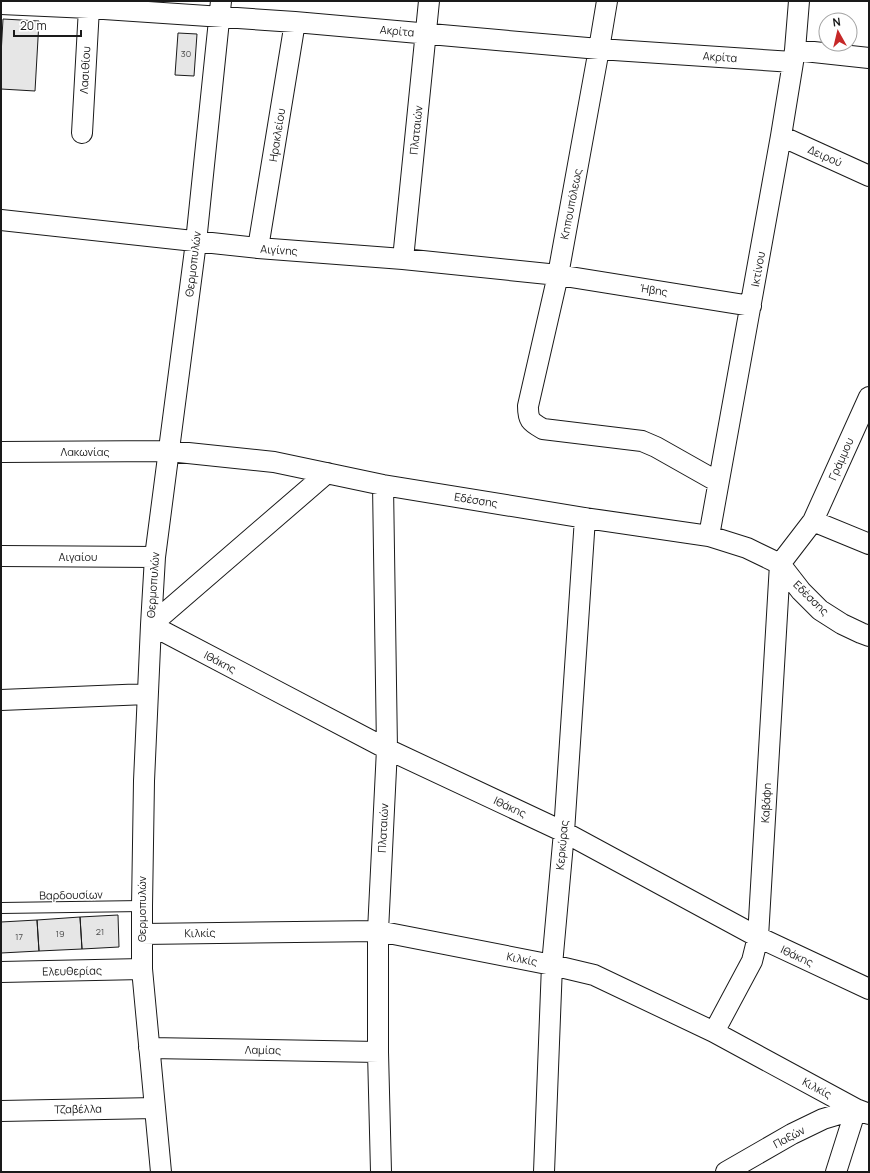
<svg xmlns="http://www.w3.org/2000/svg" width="870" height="1173" viewBox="0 0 870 1173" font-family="Manrope,sans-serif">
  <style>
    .building { fill: #e6e6e6; stroke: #1a1a1a }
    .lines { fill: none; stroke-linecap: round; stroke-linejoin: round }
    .service-casing { stroke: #1a1a1a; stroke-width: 12 }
    .minor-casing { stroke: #1a1a1a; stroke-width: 22 }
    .service { stroke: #fff; stroke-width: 10 }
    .minor { stroke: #fff; stroke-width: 20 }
    .labels { text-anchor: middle; stroke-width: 3; stroke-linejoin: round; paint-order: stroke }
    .number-label { font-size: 9px; fill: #4d4d4d }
    .street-label { font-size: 11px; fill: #1a1a1a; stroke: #fff }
  </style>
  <rect width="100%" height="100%" fill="#fff"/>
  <path class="building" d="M3,19l36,2 -4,70 -34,-2v-34z
    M178,33l19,1 -3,42 -19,-1z
    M118,915l1,32 -37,2 -2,-32z
    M80,917l2,32 -43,2 -2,-31z
    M37,920l2,31 -38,2v-31z"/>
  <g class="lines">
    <defs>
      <path id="service" d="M1,908l141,-2"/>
      <path id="minor" d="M607,1l-8,48 -41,226 -30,131c0,15 3,16 15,23l99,12 14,6 62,35
        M1,4l88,4 206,14 304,27 194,13
        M795,50l74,8
        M82,133l7,-125
        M781,136l88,40
        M1,220l257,28 145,11 155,16 193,31
        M258,248l37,-226
        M403,259l26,-258
        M1,452l168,-1 105,11 109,23 202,33 124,18 38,12 33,16 21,27 19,19 22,14 19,9 8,3
        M327,473l-176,152 236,124 177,83 194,105 111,52
        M813,521l56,23
        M709,536l72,-400 14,-86 4,-49
        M1,556l154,1
        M780,564l33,-43 56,-124
        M1,700l146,-6
        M142,934l236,-3 174,34 42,10 120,57 142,77 13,5
        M1,972l141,-3
        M714,1032l38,-71 6,-24 22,-373
        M149,1048l229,4
        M1,1111l154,-3
        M161,1172l-19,-203v-63l2,-125 7,-156 4,-68 41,-315 25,-241
        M381,1172l-3,-120v-121l9,-182 -4,-264
        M544,1172l8,-207 12,-133 21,-314
        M726,1172l66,-38 31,-15 33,-10
        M836,1172l20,-63"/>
    </defs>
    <use href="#service" class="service-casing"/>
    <use href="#minor" class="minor-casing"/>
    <use href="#service" class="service"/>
    <use href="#minor" class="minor"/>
  </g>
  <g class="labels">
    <g class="number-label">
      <text x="186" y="57">30</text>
      <text x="100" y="935">21</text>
      <text x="60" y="937">19</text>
      <text x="19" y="940">17</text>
    </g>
    <g class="street-label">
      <text transform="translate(397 31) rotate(5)" y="4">Ακρίτα</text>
      <text transform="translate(720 57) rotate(4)" y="4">Ακρίτα</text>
      <text transform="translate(85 70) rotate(-87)" y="4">Λασιθίου</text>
      <text transform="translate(416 130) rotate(-84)" y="4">Πλαταιών</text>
      <text transform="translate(277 135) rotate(-81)" y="4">Ηρακλείου</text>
      <text transform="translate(825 156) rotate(24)" y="4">Δειρού</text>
      <text transform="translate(571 204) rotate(-79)" y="4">Κηπουπόλεως</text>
      <text transform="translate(279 250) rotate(4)" y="4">Αιγίνης</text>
      <text transform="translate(193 264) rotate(-83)" y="4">Θερμοπυλών</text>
      <text transform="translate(758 269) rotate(-80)" y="4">Ικτίνου</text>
      <text transform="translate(654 290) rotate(9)" y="4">Ήβης</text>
      <text x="85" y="456">Λακωνίας</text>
      <text transform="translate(841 459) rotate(-66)" y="4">Γράμμου</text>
      <text transform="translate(476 500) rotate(9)" y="4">Εδέσσης</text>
      <text x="78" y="561">Αιγαίου</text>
      <text transform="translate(153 585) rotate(-86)" y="4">Θερμοπυλών</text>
      <text transform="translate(811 598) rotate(44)" y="4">Εδέσσης</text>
      <text transform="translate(220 662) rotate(28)" y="4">Ιθάκης</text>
      <text transform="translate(766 803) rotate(-87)" y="4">Καβάφη</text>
      <text transform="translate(510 807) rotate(25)" y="4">Ιθάκης</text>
      <text transform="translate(383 828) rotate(-87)" y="4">Πλαταιών</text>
      <text transform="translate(562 845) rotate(-85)" y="4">Κερκύρας</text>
      <text transform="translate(71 895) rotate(-1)" y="4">Βαρδουσίων</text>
      <text transform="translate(142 909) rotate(-90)" y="4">Θερμοπυλών</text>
      <text transform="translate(200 933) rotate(-1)" y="4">Κιλκίς</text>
      <text transform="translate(797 956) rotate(25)" y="4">Ιθάκης</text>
      <text transform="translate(522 959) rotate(11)" y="4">Κιλκίς</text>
      <text transform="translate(72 971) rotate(-1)" y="4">Ελευθερίας</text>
      <text transform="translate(263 1050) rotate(1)" y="4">Λαμίας</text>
      <text transform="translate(817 1088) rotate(28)" y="4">Κιλκίς</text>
      <text transform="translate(78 1109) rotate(-1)" y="4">Τζαβέλλα</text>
      <text transform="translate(789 1137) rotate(-28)" y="4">Παξών</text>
    </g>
  </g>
  <rect width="870" height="1173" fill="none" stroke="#1a1a1a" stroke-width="4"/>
  <g transform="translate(838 32) rotate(352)"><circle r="19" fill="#ffffff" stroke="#a3a3a3"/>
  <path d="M0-3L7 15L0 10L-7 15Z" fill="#c62828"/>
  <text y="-6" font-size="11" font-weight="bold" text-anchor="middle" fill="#1a1a1a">N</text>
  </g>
  <path d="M14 30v6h67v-6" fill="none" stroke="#1a1a1a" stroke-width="2"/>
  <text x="20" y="30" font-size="12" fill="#1a1a1a" stroke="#ffffff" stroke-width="3" paint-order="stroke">20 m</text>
</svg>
